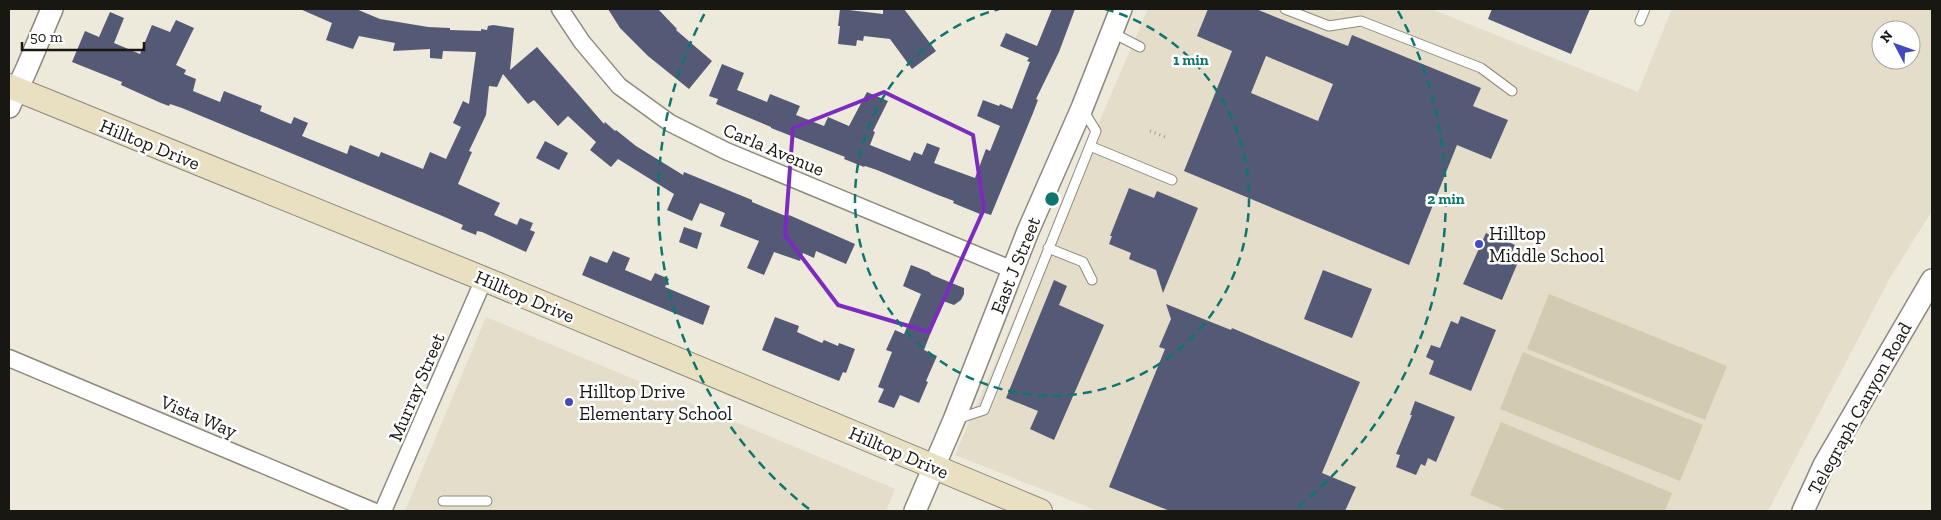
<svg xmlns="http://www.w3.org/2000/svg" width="1941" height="520" viewBox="0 0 1941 520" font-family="'Zilla Slab',serif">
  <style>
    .built { fill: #e4ddc9; fill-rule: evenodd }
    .green { fill: #d3cbb1 }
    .building { fill: #545a75; fill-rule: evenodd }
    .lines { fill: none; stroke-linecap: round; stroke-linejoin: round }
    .service-casing { stroke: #8d897d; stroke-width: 11 }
    .minor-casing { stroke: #8d897d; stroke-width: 19 }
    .tertiary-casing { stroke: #8d897d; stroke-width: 24 }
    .secondary-casing { stroke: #8d897d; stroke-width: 26 }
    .path { stroke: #9f9c91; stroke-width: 3; stroke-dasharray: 1 4; stroke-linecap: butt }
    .service { stroke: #fff; stroke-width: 9 }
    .minor { stroke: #fff; stroke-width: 16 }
    .tertiary { stroke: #fff; stroke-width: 21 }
    .secondary { stroke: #e9e0c1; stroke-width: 24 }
    .marked { fill: none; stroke: #7b2cbf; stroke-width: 4; stroke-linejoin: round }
    .ring { fill: none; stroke: #0f766e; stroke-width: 2.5; stroke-dasharray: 9 6 }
    .poi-dot { fill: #434abf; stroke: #fff; stroke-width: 2 }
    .labels { text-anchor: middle; stroke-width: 5; stroke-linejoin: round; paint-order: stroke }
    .street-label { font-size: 19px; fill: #181712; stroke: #fff }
    .poi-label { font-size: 19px; fill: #181712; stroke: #fff; text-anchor: start }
    .centre { fill: #0f766e; stroke: #fff; stroke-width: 2.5 }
    .ring-label { font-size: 15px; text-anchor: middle; font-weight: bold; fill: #0f766e; stroke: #fff; stroke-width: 5; stroke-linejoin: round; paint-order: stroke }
  </style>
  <rect width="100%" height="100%" fill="#ede9db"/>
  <path class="built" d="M1148,9h181l10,3 9,-3h83l207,83 34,-83h260v202l-41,65 -123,235h-670l-143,-56zM1881,30h30v30h-30z
    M486,317l409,172 -9,22h-481z"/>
  <path class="green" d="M1549,294l178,72 -22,54 -178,-71z
    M1523,352l180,73 -23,56 -180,-72z
    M1501,422l171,71 -7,18h-157l-38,-16z"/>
  <path class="building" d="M300,9h56l24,10 48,8 22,1v2l31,1v-2l6,1 1,-4 5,-1 21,3 -4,42 27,-23 67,77 1,-2 10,9 1,-1 20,16 47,29 1,-3 68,28v2l36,15 1,-2 66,29 -9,20 -30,-13 -2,7 -11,-5 -3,8 -26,-9 -10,23 -17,-7 12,-27 -39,-15 5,-13 -25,-10 -8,18 -25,-11 7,-16 -56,-35 -7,8 -21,-17 6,-8 -28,-26 -10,10 -24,-26 -6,4 -25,-30 -6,13 -8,-1 -3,29 -17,36 3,1 -14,32 42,19 -6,12 23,10 3,-7 13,5 -3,7 5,2 -9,20 -44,-20 -5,-1 -1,4 -15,-6 2,-4 -23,-10 -258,-107 -12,-4 -1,2 -8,-3 -40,-18 1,-3 -50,-20 13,-31 14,6 11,-25 14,6 -10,25 26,11 12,-29 18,7 6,-12 18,8 -18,37 10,5 -2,4 12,5 -3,12 27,11 4,-11 38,15 -2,5 31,13 3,-7 14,6 -6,13 45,18 3,-9 29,12 2,-5 42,17 7,-17 16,7 15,-32 -8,-4 10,-22 6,3 7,-52 -33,-1 -1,8 -12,-1v-9l-37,2 2,-8 -36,-7 -6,13 -27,-9 6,-17z
    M608,9h50l19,20 -1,1 36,31 -23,28 -41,-33 -28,-28z
    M840,9l43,5v-5h21l32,42 -24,18 -22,-30 -26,-3 -1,5 -6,-1 -1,6 -18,-2 2,-18h-2z
    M1052,9h23l-16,43 -23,47 2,1 -5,13 -42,102 -10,-3 -1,2 -27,-11 1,-2 -16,-6 -61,-25 -12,-4 -1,1 -20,-8 1,-2 -74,-29v-1l-55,-23 2,-5 -9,-3 13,-32 22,9 -7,17 30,12 3,-8 30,12 -4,9 28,11 4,-9 21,9 18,-34 21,9 -15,30 2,1 -5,13 40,16 4,-9 8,3 5,-12 13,5 -6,15 41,15 11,-29 4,2 10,-25 -23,-10 6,-16 16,6 1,-2 12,5 18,-47 -3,-1 2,-3 -29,-12 6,-13 31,13z
    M1208,9h48l92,37 4,-11 129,53 -8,18 35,14 -17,39 -34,-14 -48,120 -225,-94 48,-120 -35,-15zM1266,56l67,28 -15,37 -67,-28z
    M1492,9h98l-19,45 -83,-35z
    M545,141l23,12 -9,17 -23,-12z
    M1129,188l25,10 3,-7 41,17 -35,85 -7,-23 -27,-11 2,-6 -22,-9 3,-8h-2z
    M684,227l18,6 -5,16 -18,-7z
    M1492,229l14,5 -2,6 11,5 -3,7 9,3 -19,45 -39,-16 23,-51 4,2z
    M613,251l17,7 -5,12 26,11 4,-8 14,6 -4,8 45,19 -7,19 -121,-50 8,-19 17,7z
    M911,265l18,7 3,3 32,13v6l-3,6 -7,5 -11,-4 -19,49 13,6 -11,25 2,1 -9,21 -19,-8 -6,13 -16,-6 6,-13 -6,-2 14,-35 -6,-2 9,-20 9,4 17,-40 -18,-8z
    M1323,270l49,19 -20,49 -48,-19z
    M1054,280l13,6 -8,19 45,20 -50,115 -24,-11 8,-18 -32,-13z
    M1166,304l65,26 1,-2 128,54 -38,91 34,14 -11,24h-175l-61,-24 56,-138 -6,-2 12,-28z
    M1461,316l35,14 -25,61 -42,-17 5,-13 -8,-4 5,-12 9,3 11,-27 7,3z
    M775,317l24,9 -2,6 25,11 2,-3 14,6 1,-3 16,6 -9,24 -3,-1 -4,9 -77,-31z
    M1415,401l40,16 -19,45 -8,-4 -3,8 -4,-2 -5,11 -20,-8 4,-12 -4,-1 16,-39h-2z"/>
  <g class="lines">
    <defs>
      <path id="service" d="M1285,9l44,17 32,-5 120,47 31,23
        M1640,21l5,-12
        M1111,32l29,15
        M1090,146l82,34
        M1048,248l35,14 9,18
        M957,419l27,-9 112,-279 -13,-21
        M443,501h44"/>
      <path id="minor" d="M560,9l22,33 37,44 51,37 56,28 287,119
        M9,358l364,153
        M383,511l101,-232"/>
      <path id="tertiary" d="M9,107l18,-39 25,-59
        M915,511l39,-91 74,-189 54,-123 39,-99
        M1803,511l21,-46 108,-185"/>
      <path id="secondary" d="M9,86l475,193 556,232"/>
    </defs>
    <use href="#service" class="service-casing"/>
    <use href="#minor" class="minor-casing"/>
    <use href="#tertiary" class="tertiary-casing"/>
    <use href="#secondary" class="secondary-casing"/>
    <path class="path" d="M1150,131l18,7"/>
    <use href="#service" class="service"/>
    <use href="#minor" class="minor"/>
    <use href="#tertiary" class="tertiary"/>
    <use href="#secondary" class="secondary"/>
  </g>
  <path class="marked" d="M884,92l89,43 11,74 -55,123 -91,-27 -53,-70 8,-107z"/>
  <g class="ring">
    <path d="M1105 9A197 197 0 1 1 999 9"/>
    <path d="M809 509A394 394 0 0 1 706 11M1398 11A394 394 0 0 1 1295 509"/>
  </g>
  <g class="poi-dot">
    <circle cx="1479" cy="244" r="5"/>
    <circle cx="569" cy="402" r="5"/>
  </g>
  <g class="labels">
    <g class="street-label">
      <text transform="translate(150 144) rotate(22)" y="7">Hilltop Drive</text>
      <text transform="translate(774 149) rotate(23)" y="7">Carla Avenue</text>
      <text transform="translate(1015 265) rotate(-68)" y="7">East J Street</text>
      <text transform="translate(525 296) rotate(23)" y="7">Hilltop Drive</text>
      <text transform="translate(416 387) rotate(-67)" y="7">Murray Street</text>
      <text transform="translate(1859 408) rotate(-61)" y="7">Telegraph Canyon Road</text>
      <text transform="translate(199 416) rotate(23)" y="7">Vista Way</text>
      <text transform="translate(899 452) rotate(23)" y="7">Hilltop Drive</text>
    </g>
    <g class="poi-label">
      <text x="1489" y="240">Hilltop<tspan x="1489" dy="22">Middle School</tspan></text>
      <text x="579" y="398">Hilltop Drive<tspan x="579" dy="22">Elementary School</tspan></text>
    </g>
  </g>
  <circle cx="1052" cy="199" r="8" class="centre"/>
  <g class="ring-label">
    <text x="1191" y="65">1 min</text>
    <text x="1446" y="204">2 min</text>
  </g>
  <rect width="1941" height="520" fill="none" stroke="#181712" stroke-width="20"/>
  <g transform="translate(1896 45) rotate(311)"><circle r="24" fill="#ffffff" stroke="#a3a2a0"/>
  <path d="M0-4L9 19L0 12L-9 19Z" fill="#434abf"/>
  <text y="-8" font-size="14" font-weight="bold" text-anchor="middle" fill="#181712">N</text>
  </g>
  <path d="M22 42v8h122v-8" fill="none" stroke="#181712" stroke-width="2.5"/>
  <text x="30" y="42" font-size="15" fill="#181712" stroke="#ffffff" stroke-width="4" paint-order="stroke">50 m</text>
</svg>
